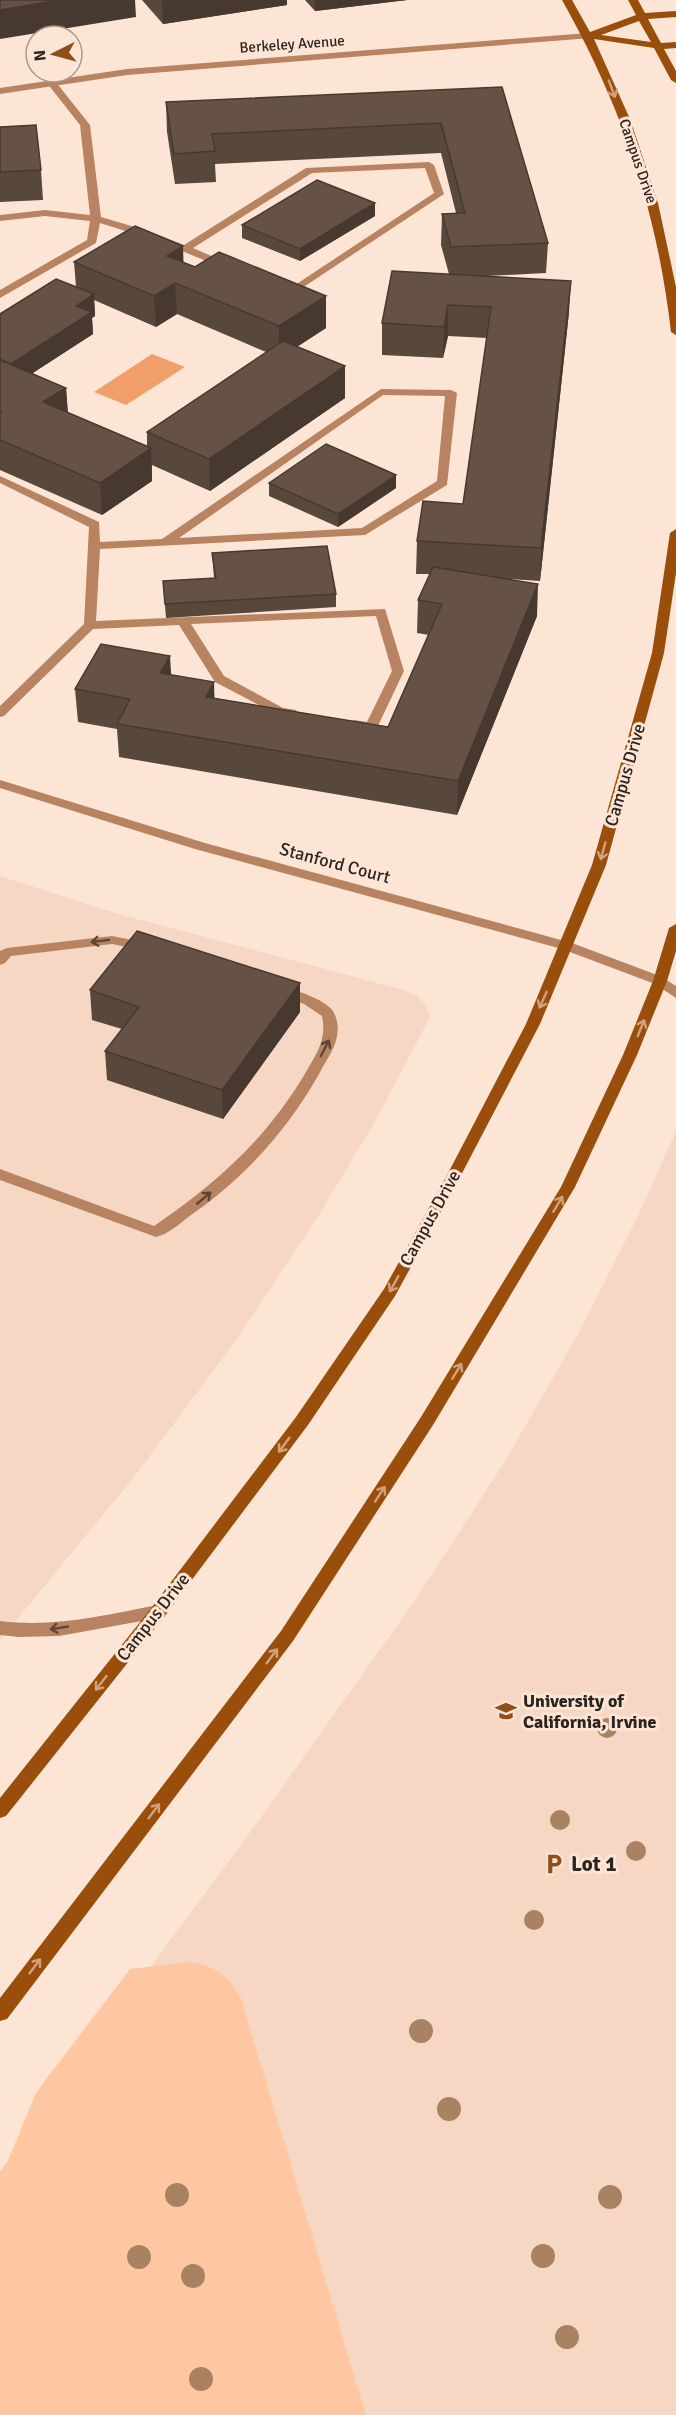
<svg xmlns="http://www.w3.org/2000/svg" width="676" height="2415" viewBox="0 0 676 2415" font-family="Signika,sans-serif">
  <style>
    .built { fill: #f6d7c4 }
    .green { fill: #fec7a2 }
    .water { fill: #ef9f67 }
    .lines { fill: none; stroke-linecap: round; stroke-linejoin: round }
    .service { fill: #b78360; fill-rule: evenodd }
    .minor { fill: #b78360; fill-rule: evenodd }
    .tertiary { fill: #b78360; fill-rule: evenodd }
    .secondary { fill: #994f0b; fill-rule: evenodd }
    .tree { fill: #a98262 }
    .wall { fill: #58473b; fill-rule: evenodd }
    .shaded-wall { fill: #473930 }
    .building { fill: #665245; stroke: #473930; stroke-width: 1.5 }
    .oneway { stroke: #d0a27b }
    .oneway2 { stroke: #5d4535 }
    .labels { text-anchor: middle; stroke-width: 6; stroke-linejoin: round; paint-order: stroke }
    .far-street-label { font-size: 15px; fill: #2c241e; stroke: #fde5d6 }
    .street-label { font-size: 18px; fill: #2c241e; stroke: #fde5d6 }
    .poi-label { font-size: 18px; font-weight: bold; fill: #2c241e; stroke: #fde5d6; text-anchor: start }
    .near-poi-label { font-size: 21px; font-weight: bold; fill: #2c241e; stroke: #fde5d6; text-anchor: start }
  </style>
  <rect width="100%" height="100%" fill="#fde5d6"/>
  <path class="built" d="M0,876l115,37 285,76 16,6 10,10 4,12 -54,103 -57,95 -84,127 -100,134 -135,164z
    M676,1131v1284h-676v-244l259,-351 154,-217 91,-140 73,-127 61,-120z"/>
  <path class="green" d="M191,1962c28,6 35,12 50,36l125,417h-366v-243l7,-9 28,-68 9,-13 86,-113z"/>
  <path class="water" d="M152,354l33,13 -59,38 -32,-13z"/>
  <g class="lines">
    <path class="service" d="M52,80l3,1 35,44 11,92 44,13 39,15 122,-77 123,-6 5,3 10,29 -154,102 -12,-6 5,-3 6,2 145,-96 -9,-25 -113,5 -119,75 39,17 1,2 -5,3 -68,-28 -60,-19 -4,20 -96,55v-8l87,-50 3,-19 -45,-5 -45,5v-6l45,-5 45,5 -10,-90 -33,-42z
      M381,389l70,1 6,3 -10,92 -82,50 -265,14 -4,72 289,-12 19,62 -28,59 -22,-2 -6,-4 6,-4 13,2 25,-51 -16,-55 -185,8 33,52 59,32 13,2 2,3 -2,3 -20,-2 -61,-32 -36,-57 -86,4 -89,87 -4,1v-11l84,-82 5,-97 -89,-44v-7l99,46 1,20 62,-3zM383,395l62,1 -8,85 -75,47 -183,10z
      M112,936l40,8 2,3 -7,4 -35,-7 -101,12 -6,7 -5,2v-14l7,-3z
      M660,976l16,10v12l-21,-14 -2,-3z
      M280,986c15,4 50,14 55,29 9,23 -6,40 -16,59 -33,58 -74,103 -128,141 -11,8 -22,19 -35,22l-156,-57v-11l154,57c63,-43 114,-89 152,-154 11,-19 21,-33 16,-56l-18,-12 -29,-10 -2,-3z
      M158,1605l6,2 2,5 -2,5 -105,19 -40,1 -19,-2v-14c54,7 105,-6 158,-16z"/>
    <path class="minor" d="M0,780l205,63 367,100 93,35 2,3 -2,3h-10l-93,-35 -367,-100 -195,-61z"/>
    <path class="tertiary" d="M588,33l5,3 -2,2 -464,37 -127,19v-6l127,-19z"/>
    <path class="secondary" d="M562,0h10l18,32 46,-17 -8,-15h10l7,13 31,-2v6l-28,2 13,24 15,-1v6l-12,1 12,22v12l-5,-3 -17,-32 -60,-9 36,80 28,84 18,84v48l-5,-3c-14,-122 -49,-225 -109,-332zM639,21l12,21 -50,-7z
      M676,529v44l-12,80 -58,212 -66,159 -81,155 -64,117 -87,129 -144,192 -158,199 -6,2v-20l152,-191 144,-190 88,-128 61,-110 81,-155 66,-159 60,-212 18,-120z
      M676,924v27l-9,30 -30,74 -62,132 -142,238 -140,216 -286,378 -7,2v-23l281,-367 140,-214 140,-230 62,-132 30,-74 16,-53z"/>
  </g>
  <g class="tree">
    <circle cx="607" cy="1728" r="10"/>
    <circle cx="560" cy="1820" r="10"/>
    <circle cx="636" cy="1851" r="10"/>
    <circle cx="534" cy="1920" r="10"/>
    <circle cx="421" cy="2031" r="12"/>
    <circle cx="449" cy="2109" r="12"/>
    <circle cx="177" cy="2195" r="12"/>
    <circle cx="610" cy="2197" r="12"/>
    <circle cx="543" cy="2256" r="12"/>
    <circle cx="139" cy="2257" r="12"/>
    <circle cx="193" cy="2276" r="12"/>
    <circle cx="567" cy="2337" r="12"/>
    <circle cx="201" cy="2379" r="12"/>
  </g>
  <path class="wall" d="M142,0h145v5l-124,19z
    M305,0h102l-92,11z
    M502,87l46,156 -2,30 -60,3 83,36 -29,269 -31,-2 28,37 -80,199 -338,-58 -2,-28 -39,-7 -3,-33 96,-14 43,23 174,29 41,-92 -12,-2 1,-33 12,-26h-14l1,-33 46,-37 24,-166 -39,-2 -5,22 -61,-3v-32l67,-49 -8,-29 1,-31 14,-1 -15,-60 -226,11 1,18 -41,2 -8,-52 -1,-30z
    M0,127l41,43 2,30 -43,2z
    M375,203v13l-75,45 -58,-23v-13z
    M74,262l109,1 143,65 -29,19 48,19v32l-135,93 -58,-26v16l-50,34 -102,-45v-156l76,-27zM94,300l62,27 21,-13 89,38 -119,80v15l-79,-34 -2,-25 -34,-15 61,-39 -1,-16 3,-2z
    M269,483l127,5 -58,39 -69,-31z
    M212,553l124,41v13l-170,11 -3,-37 51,-3z
    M300,983v29l-77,107 -116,-39 -2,-29 17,-22 -30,-9 -2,-30z"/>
  <path class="shaded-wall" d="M59,0h76l1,17 -136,22v-29z
    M162,0h125v5l-124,19z
    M315,0h92l-92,11z
    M375,203v13l-75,45v-12z
    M183,246l1,31 -17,-21z
    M571,281l-2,31 -29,269 1,-33z
    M175,283l2,31 -21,13 -2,-31z
    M94,294l1,22 -3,2 1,16 -80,52 -2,-22 65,-58z
    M326,296v32l-47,30v-32z
    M448,305v31l-5,22 1,-31z
    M345,366v32l-135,93 -1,-32z
    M66,388l2,31 -25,-17z
    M151,448l1,33 -50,34 -2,-32z
    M396,475v13l-58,39v-13z
    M538,584l-1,32 -80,199 1,-34z
    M170,656l2,32 -12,-15z
    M214,682l1,33 -9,-18z
    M300,983v29l-77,107 -1,-29z"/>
  <path class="building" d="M0,0h59l-59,10z
    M502,87l46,156 -97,4 -9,-33 23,-1 -24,-90 -229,11 3,17 -41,3 -8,-52z
    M36,125l5,45 -41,2v-45z
    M317,180l58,23 -75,46 -58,-24z
    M135,226l48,20 -16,10 28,11 24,-15 107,44 -47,30 -104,-43 -21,13 -80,-34z
    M392,271l179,10 -30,267 -124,-7 6,-40 40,3 28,-197 -43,-2 -4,22 -62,-4z
    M56,279l38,15 -18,12 16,6 -81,52 -11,-5v-45z
    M283,341l62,25 -136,93 -62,-27z
    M0,360l66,28 -23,14 108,46 -51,35 -100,-43v-28l2,-1h-2z
    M326,444l70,31 -58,39 -69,-31z
    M327,546l9,48 -171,10 -2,-23 53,-3 -4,-25z
    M433,567l105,17 -80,197 -341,-57 13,-25 -55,-10 26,-45 69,12 -10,17 54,9 -8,15 182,30 54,-123 -24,-4z
    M137,931l163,52 -78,107 -117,-39 34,-44 -49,-17z"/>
  <defs><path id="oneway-shaft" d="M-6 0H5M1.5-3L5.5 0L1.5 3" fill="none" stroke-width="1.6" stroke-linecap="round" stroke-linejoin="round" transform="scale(1.5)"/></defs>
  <g class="oneway">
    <use href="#oneway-shaft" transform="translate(612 89) rotate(69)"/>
    <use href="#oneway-shaft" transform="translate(603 851) rotate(106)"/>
    <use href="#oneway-shaft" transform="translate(543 1000) rotate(114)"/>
    <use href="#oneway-shaft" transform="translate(641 1028) rotate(-68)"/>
    <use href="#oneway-shaft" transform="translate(558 1204) rotate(-59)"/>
    <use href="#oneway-shaft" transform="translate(394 1284) rotate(119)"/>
    <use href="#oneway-shaft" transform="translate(457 1371) rotate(-59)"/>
    <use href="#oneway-shaft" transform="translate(284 1445) rotate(127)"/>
    <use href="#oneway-shaft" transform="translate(380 1494) rotate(-57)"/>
    <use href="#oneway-shaft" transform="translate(272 1656) rotate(-53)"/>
    <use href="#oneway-shaft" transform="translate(101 1683) rotate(128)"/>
    <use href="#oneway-shaft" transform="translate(154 1811) rotate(-53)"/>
    <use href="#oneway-shaft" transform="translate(35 1966) rotate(-53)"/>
  </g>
  <g class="oneway2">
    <use href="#oneway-shaft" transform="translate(100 941) rotate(173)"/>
    <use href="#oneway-shaft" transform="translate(325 1048) rotate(-63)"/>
    <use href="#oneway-shaft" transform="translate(204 1198) rotate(-40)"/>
    <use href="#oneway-shaft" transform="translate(59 1628) rotate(171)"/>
  </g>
  <defs>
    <symbol id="university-bare" viewBox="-9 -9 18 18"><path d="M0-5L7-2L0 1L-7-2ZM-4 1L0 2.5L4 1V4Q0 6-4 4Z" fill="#904e1b" stroke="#fde5d6" stroke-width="2.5" paint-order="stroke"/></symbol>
    <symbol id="parking-bare" viewBox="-9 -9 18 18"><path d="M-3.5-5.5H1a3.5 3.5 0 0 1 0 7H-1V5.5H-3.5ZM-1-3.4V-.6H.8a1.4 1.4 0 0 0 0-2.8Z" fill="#904e1b" stroke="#fde5d6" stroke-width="2.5" paint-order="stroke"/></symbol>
  </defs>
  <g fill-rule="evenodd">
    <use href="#university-bare" x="491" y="1696" width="30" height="30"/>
    <use href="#parking-bare" x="539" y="1849" width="30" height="30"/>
  </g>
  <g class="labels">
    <g class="far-street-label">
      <text transform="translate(292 44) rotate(-4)" y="5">Berkeley Avenue</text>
      <text transform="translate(638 161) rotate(71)" y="5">Campus Drive</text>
    </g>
    <g class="street-label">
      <text transform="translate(625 775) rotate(-74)" y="6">Campus Drive</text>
      <text transform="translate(335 863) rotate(15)" y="6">Stanford Court</text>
      <text transform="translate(430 1218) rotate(-61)" y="6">Campus Drive</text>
      <text transform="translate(153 1617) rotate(-52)" y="6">Campus Drive</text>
    </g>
    <g class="poi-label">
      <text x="523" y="1707">University of<tspan x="523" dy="21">California, Irvine</tspan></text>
    </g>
    <g class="near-poi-label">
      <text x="571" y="1871">Lot 1</text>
    </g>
  </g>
  <g transform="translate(54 54) rotate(264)"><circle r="28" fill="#fde5d6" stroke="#a9988c" stroke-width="1.5"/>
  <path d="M0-4.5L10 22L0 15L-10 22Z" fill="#904e1b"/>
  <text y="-9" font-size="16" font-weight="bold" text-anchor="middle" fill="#2c241e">N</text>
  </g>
</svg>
